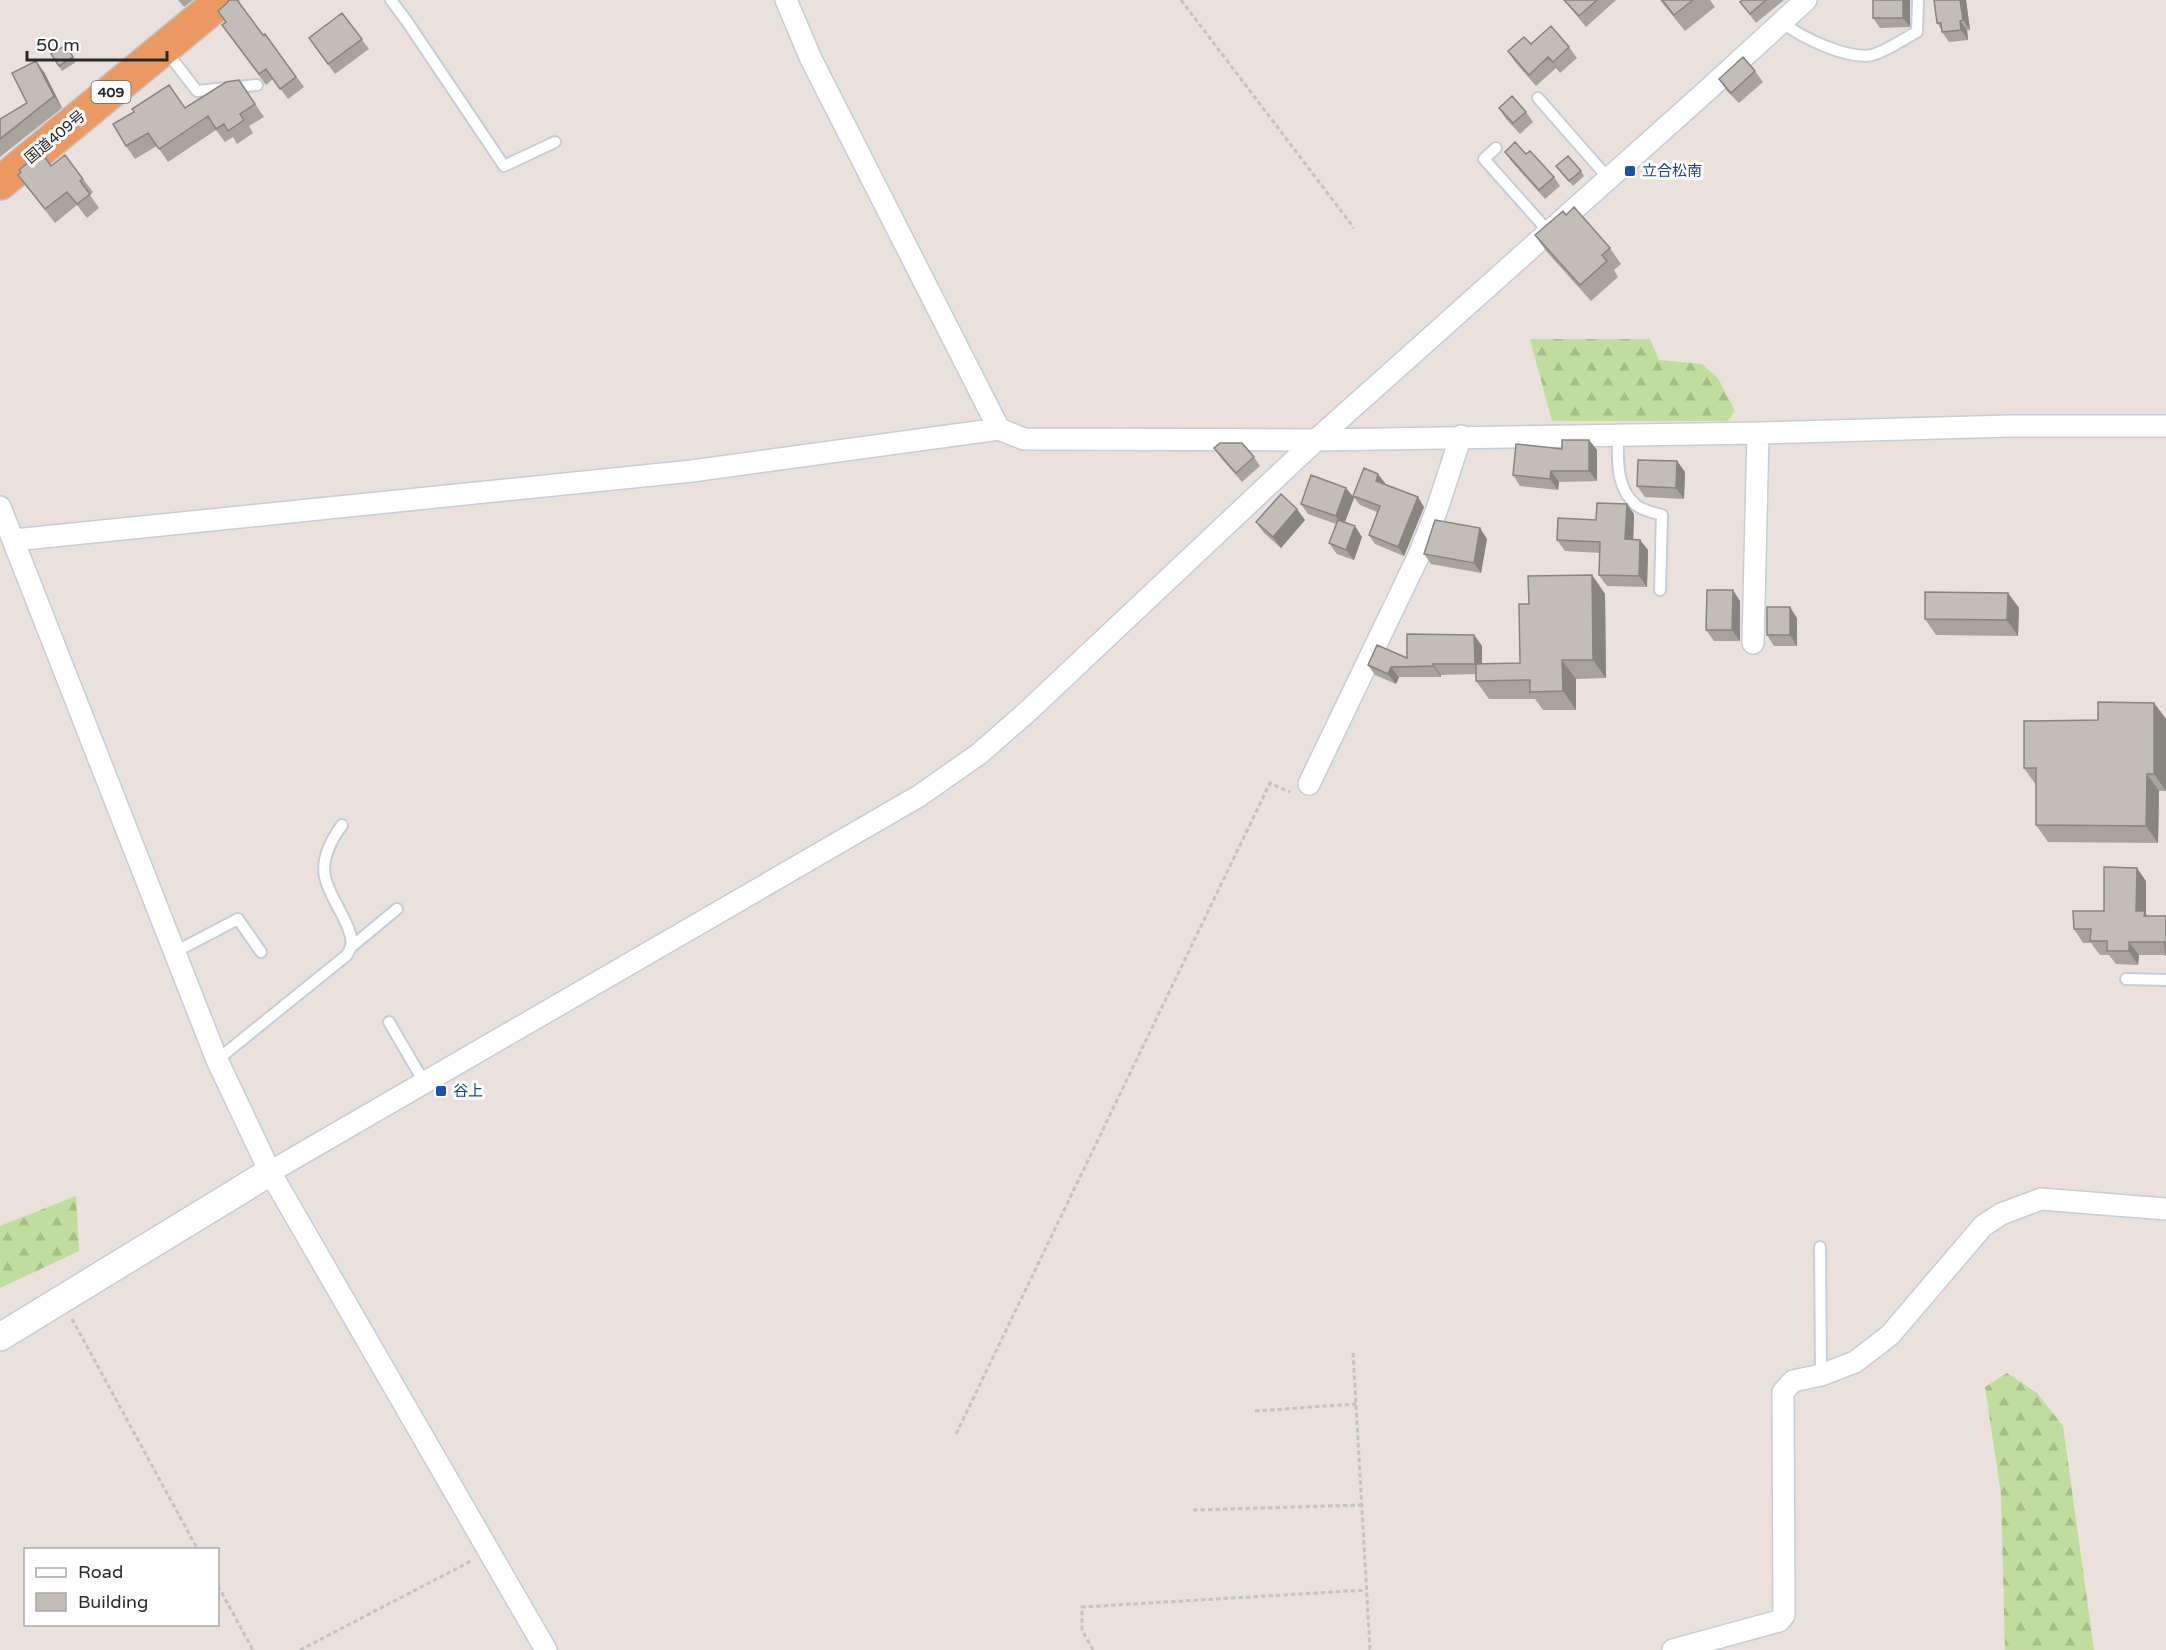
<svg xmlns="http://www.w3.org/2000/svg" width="2166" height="1650" viewBox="0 0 2166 1650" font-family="'Varela Round','Noto Sans JP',sans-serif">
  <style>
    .forest { fill: url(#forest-firs) }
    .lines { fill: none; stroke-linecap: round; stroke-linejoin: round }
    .service-casing { stroke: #c7cdd6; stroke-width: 14 }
    .minor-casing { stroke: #c7cdd6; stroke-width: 24 }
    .tertiary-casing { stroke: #c7cdd6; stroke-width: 30 }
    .trunk-casing { stroke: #c3c3c3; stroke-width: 36 }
    .path { stroke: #c3c3c3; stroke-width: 3; stroke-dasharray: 4.5 3; stroke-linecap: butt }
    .service { stroke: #fff; stroke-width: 10 }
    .minor { stroke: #fff; stroke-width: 21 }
    .tertiary { stroke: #fff; stroke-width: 27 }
    .trunk { stroke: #eb9963; stroke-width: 33 }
    .wall { fill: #a8a39d }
    .shaded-wall { fill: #888480 }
    .building { fill: #c3bdb7; stroke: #888480; stroke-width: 1.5 }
    .transit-dot { fill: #1a4fb4; stroke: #fff; stroke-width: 2 }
    .labels { text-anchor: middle; stroke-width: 6; stroke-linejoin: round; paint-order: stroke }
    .shield { fill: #fff; stroke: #696969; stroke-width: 1.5 }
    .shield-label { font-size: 14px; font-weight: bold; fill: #292929 }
    .street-label { font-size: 15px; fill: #292929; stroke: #fff }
    .transit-label { font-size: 15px; fill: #164399; stroke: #fff; text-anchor: start }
  </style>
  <defs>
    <pattern id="forest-firs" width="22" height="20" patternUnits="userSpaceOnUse" patternTransform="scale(1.5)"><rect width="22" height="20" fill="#bfdd9c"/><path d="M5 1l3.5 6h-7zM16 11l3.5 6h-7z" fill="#a4be86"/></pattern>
  </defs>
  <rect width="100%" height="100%" fill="#eae1dc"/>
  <path class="forest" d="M1530,339h120l9,21 43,4 16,14 17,33 -7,10h-176z
    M76,1196l3,55 -79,37v-62z
    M2007,1373l30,20 26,33 31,224h-89l-4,-156 -16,-107z"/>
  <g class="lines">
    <defs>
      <path id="service" d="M391,0l17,23 96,143 51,-24
        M1782,22c18,15 66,38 90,33 15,-4 31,-16 45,-23l1,-32
        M166,51l31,40 60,-6
        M1538,98l70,80
        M1496,148l-12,11 64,72
        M1618,434c0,25 -3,53 18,71 6,5 18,8 26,10l-2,75
        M351,947l46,-38
        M175,952l63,-33 23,33
        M2126,979l40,1
        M389,1022l35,60
        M217,1060l130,-105c3,-6 6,-10 4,-17 -2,-17 -22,-41 -26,-61 -4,-19 6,-37 17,-52
        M1820,1247l1,128"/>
      <path id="minor" d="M786,0l25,59 188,370
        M0,507l217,553 53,112 276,478
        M14,540l678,-69 307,-42 25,10 292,1 442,-7 252,-7h156
        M1753,643l5,-210
        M1309,784l110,-229 17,-43 25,-76
        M270,1172l649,-376 60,-42 48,-42 289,-272 386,-345 104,-95
        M1673,1650l106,-29 5,-6 -1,-223 10,-11 28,-6 34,-13 35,-27 93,-109 18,-12 40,-15 125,10"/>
      <path id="tertiary" d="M0,1337l270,-165"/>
      <path id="trunk" d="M0,183l222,-183"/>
    </defs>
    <use href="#service" class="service-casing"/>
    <use href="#minor" class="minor-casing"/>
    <use href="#tertiary" class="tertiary-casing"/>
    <use href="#trunk" class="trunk-casing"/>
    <path class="path" d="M1181,0l173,228
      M72,1319l126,231
      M1353,1353l17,296 1,1
      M1255,1411l101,-7
      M956,1434l314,-651 20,9
      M1193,1510l168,-5
      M218,1586l35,64
      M300,1650l173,-90
      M1093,1650l-11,-20v-23l284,-17"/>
    <use href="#service" class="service"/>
    <use href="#minor" class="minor"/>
    <use href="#tertiary" class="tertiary"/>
    <use href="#trunk" class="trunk"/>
  </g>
  <path class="wall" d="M178,0h15l-9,7z
    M1564,0h52l-30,27z
    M1660,0h50l5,7 -30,24z
    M1743,0h41l-28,23 -16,-21z
    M1910,0v27l-30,1 -7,-10z
    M1934,0h32l4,30h-3l1,10 -19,2 -7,-10 -1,-3 -4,-6z
    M342,13l27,36 -34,25 -26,-36z
    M265,34l39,53 -16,12 -15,-20 -7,6 -37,-50h34z
    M1531,44l38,3 8,11 -17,15 -4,-5 -20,18 -21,-24 -7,-11z
    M66,45l10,17 -14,9 -11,-17z
    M1755,71l8,11 -24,21 -13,-13 -7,-11z
    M44,72l18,36 -62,49v-38l27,-16z
    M239,80l25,37 -15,9 4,7 -16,11 -4,-7 -8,5 -9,-12 -48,32 -11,-16 -22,13 -9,-13 59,-38z
    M1499,108l27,4 7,10 -13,12 -14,-15z
    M1505,152l21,2 28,23 6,9 -15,13 -34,-38z
    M51,166l32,13 10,13 -3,3 9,13 -12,10 -10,-13 -22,18 -37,-48z
    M1556,166l25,5 3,5 -11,10z
    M1566,215l44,33 11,16 -7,6 4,7 -27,24 -45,-50 -11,-16z
    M1589,440l8,10v31l-38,1 -1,8 -38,-4 -7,-11 49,-26z
    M1214,448l40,9 6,9 -18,16 -21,-24z
    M1677,461l8,11 -1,27 -39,-2 -8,-11z
    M1378,474l7,10 39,23 -20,49 -29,-12 -6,-9 8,-23 -17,-7 -7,-9z
    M1346,488l8,10 -9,24 17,15 -8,23 -17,-6 -8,-11 7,-19 -28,-10 -7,-10z
    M1634,514l-1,25 7,1 8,10 -1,37 -40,-1 -8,-11 1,-22 -35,-2 -8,-11 39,-20z
    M1305,520l-24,28 -17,-15 -8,-11z
    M1487,539l-6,34 -50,-9 -7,-10z
    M1592,575l13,19 1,84 -30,1v31h-33l-8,-11h-46l-13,-18v-7l-35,1v2h-42l-3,7 -21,-9 -7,-10 39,-7 67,-23 8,11v18l38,-1 9,-59z
    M2008,593l11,15 -1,28 -82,-1 -11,-16z
    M1740,601v40h-26l-8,-11z
    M1797,618v28h-23l-7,-11z
    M2154,703l12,16v72h-7l-1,52 -110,-1 -12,-17v-40l-12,-17 74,-48z
    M2146,881v33l1,2h19v40l-1,-1h-26l-1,10 -22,-1 -7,-9h-9l-9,-12h-8l-9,-14 30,-18z"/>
  <path class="shaded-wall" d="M1903,0h7v27l-7,-9z
    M1960,0h6l4,30 -7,-10z
    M1960,21l7,9 1,10 -7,-10z
    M36,61l8,11 18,36 -8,-12z
    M1589,440l8,10v31l-8,-10z
    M1677,461l8,11 -1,27 -8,-11z
    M1551,471l8,11 -1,8 -8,-11z
    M1378,474l7,9 -2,7 -7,-9z
    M1346,488l8,10 -11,29 -7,-11z
    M1418,497l6,10 -20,49 -6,-9z
    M1627,504l7,10 -1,36 -8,-11z
    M1297,509l8,11 -24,28 -8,-11z
    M1355,526l7,11 -8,23 -8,-10z
    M1480,528l7,11 -6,34 -7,-10z
    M1640,540l8,10 -1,37 -8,-11z
    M1592,575l13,19 1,84 -13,-18z
    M1733,590l7,11v40l-8,-11z
    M2008,593l11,15 -1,28 -11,-16z
    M1790,607l7,11v28l-7,-11z
    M1474,635l8,11v28l-7,-10z
    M1562,660l14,19v31l-13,-19z
    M1433,664l8,11v2l-8,-11z
    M1391,667l8,10 -3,7 -8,-10z
    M2154,703l12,16v72l-12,-17z
    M2147,774l12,17 -1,52 -12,-17z
    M2137,868l9,13v33l8,11 -18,-14z
    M2129,942l10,13 -1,10 -9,-14z"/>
  <path class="building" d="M229,0h8l26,35 2,-1 31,43 -16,12 -14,-20 -7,5 -37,-49 4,-3 -8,-11 9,-8z
    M1564,0h33l-18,16z
    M1662,0h31l-19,15z
    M1743,0h23l-16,14 -10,-12z
    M1873,0h30v18h-30z
    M1934,0h26l3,20 -3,1 1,9 -19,2 -1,-9h-4z
    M342,13l20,26 -34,25 -19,-26z
    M1551,26l18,21 -16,15 -5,-5 -19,18 -21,-24 16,-14 7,7z
    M66,45l7,12 -14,9 -8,-12z
    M1743,57l12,14 -24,22 -12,-14z
    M36,61l18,35 -54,43v-20l27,-16 -15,-30z
    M239,80l16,24 -15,10 4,6 -16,11 -4,-7 -8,5 -8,-13 -49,33 -11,-16 -22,13 -13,-22 21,-12 -2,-3 37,-24 16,23 41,-26z
    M1512,96l14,16 -13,11 -14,-15z
    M1515,142l11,12 4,-3 24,26 -15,13 -34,-38z
    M41,152l10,14 14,-11 18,24 -3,2 10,13 -13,10 -10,-12 -22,17 -27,-34 3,-3 -2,-2z
    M1568,156l13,15 -12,10 -13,-15z
    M1574,207l36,41 -8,7 5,6 -27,24 -45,-50 28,-24 3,4z
    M1562,440h27v31h-38l-1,8 -37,-4 3,-31 46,5z
    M1220,443h22l12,14 -18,16 -22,-25z
    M1638,460l39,1 -1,27 -39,-2z
    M1364,468l14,6 -2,7 42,16 -20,50 -29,-12 11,-29 -27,-10z
    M1311,475l35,13 -10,28 -35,-12z
    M1281,494l16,15 -24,28 -17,-15z
    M1597,503l30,1 -2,35 15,1 -1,36 -40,-1 1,-33 -43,-2 1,-22 38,2z
    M1338,520l17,6 -9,24 -17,-7z
    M1435,520l45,8 -6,35 -50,-9z
    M1592,575l1,85h-31l1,31 -33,1v-12l-54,1v-17l44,-1 -1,-59h10l-1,-28z
    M1707,590h26l-1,40h-26z
    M1925,592l83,1 -1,27 -82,-1z
    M1767,607h23v28h-23z
    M1407,634l67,1 1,29h-42v2l-42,1 -3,7 -20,-9 9,-20 30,13z
    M2098,702l56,1v71h-7l-1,52 -110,-1v-57h-12v-47l74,-1z
    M2104,867l33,1 -1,43h9l-1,5h22v40l-1,-14h-36v9h-22v-10h-17l1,-12h-17l-1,-18h31z"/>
  <g class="transit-dot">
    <rect x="1624" y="165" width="12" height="12" rx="3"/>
    <rect x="435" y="1085" width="12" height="12" rx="3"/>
  </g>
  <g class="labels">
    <rect class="shield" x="91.5" y="81" width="39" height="22" rx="4.5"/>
    <g class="shield-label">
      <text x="111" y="97">409</text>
    </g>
    <g class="street-label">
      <text transform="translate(55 137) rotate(-40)" y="5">国道409号</text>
    </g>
    <g class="transit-label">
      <text x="1642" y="176">立合松南</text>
      <text x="453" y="1096">谷上</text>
    </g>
  </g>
  <rect x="24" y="1548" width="195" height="78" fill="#ffffff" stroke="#a9a9a9" stroke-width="1.5"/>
  <rect x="36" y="1568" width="30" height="9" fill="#ffffff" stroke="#a9a9a9" stroke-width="1.5"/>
  <text x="78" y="1578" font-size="18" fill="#292929">Road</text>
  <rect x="36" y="1593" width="30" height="18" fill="#c3bdb7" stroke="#a9a9a9" stroke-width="1.5"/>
  <text x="78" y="1608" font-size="18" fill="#292929">Building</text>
  <path d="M27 51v9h140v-9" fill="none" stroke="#292929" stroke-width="3"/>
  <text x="36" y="51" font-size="18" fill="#292929" stroke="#ffffff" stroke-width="4.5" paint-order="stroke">50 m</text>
</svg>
